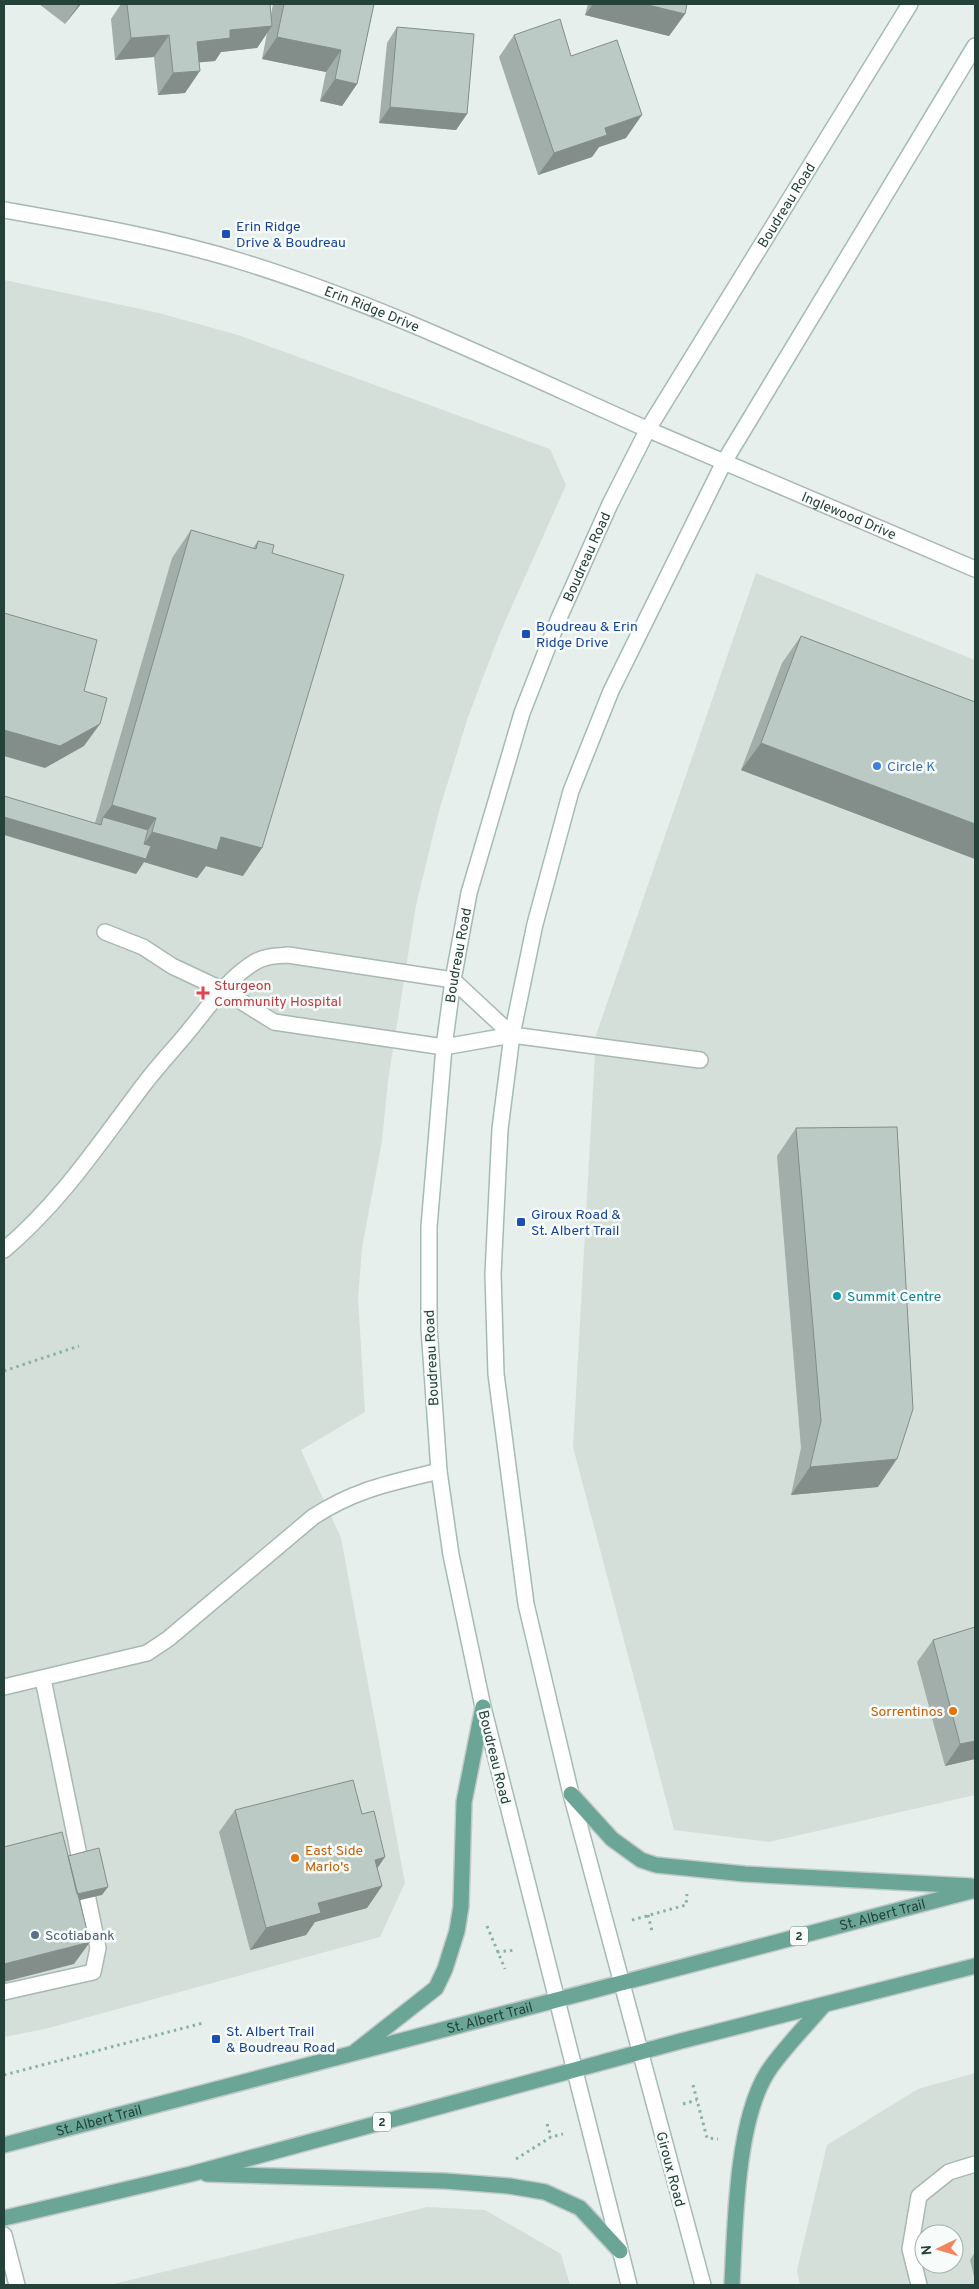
<svg xmlns="http://www.w3.org/2000/svg" width="979" height="2289" viewBox="0 0 979 2289" font-family="Overpass,sans-serif">
  <style>
    .built { fill: #d4dfda; fill-rule: evenodd }
    .lines { fill: none; stroke-linecap: round; stroke-linejoin: round }
    .service-casing { stroke: #a8b8b2; stroke-width: 18 }
    .tertiary-casing { stroke: #a8b8b2; stroke-width: 18 }
    .secondary-casing { stroke: #a4bbb3; stroke-width: 18 }
    .primary-casing { stroke: #c2cac8; stroke-width: 18 }
    .path { stroke: #86b3a5; stroke-width: 3; stroke-dasharray: 2.5 4; stroke-linecap: butt }
    .service { stroke: #fff; stroke-width: 15 }
    .tertiary { stroke: #fff; stroke-width: 15 }
    .secondary { stroke: #fff; stroke-width: 15 }
    .primary { stroke: #6aa596; stroke-width: 15 }
    .wall { fill: #a1aea9 }
    .shaded-wall { fill: #838d89 }
    .building { fill: #bbcac4; stroke: #838d89 }
    .transit-dot { fill: #1a4fb4; stroke: #f7fbf9; stroke-width: 2 }
    .shop-dot { fill: #3f7fe0; stroke: #f7fbf9; stroke-width: 2 }
    .health-dot { fill: #e0444e; stroke: #f7fbf9; stroke-width: 2 }
    .culture-dot { fill: #0f9aa8; stroke: #f7fbf9; stroke-width: 2 }
    .food-dot { fill: #e8710a; stroke: #f7fbf9; stroke-width: 2 }
    .service-dot { fill: #5c6f8a; stroke: #f7fbf9; stroke-width: 2 }
    .labels { text-anchor: middle; stroke-width: 5; stroke-linejoin: round; paint-order: stroke }
    .shield { fill: #f7fbf9; stroke: #637a73; stroke-width: 1 }
    .shield-label { font-size: 12px; font-weight: bold; fill: #24423a }
    .street-label { font-size: 14px; fill: #24423a; stroke: #f7fbf9 }
    .transit-label { font-size: 14px; fill: #164399; stroke: #f7fbf9; text-anchor: start }
    .shop-label { font-size: 14px; fill: #366cbe; stroke: #f7fbf9; text-anchor: start }
    .health-label { font-size: 14px; fill: #be3a42; stroke: #f7fbf9; text-anchor: start }
    .culture-label { font-size: 14px; fill: #0d838f; stroke: #f7fbf9; text-anchor: start }
    .food-label { font-size: 14px; fill: #c56008; stroke: #f7fbf9; text-anchor: end }
    .service-label { font-size: 14px; fill: #4e5e75; stroke: #f7fbf9; text-anchor: start }
  </style>
  <rect width="100%" height="100%" fill="#e6efeb"/>
  <path class="built" d="M4,280l155,33 79,22 312,114 16,36 -66,148 -32,84 -29,94 -23,94 -28,176 -6,60 -20,107 -4,50 7,114 -64,38 40,88 64,345 -25,54 -335,92 -41,8z
    M756,573l219,87v1135l-206,47 -95,-12 -101,-383 23,-412z
    M975,2073v212h-175l-3,-15 30,-125 91,-56zM924,2234h30v30h-30z
    M427,2207l58,3 76,44 9,31h-460z"/>
  <g class="lines">
    <defs>
      <path id="service" d="M105,932l38,15 29,19 51,24 51,32 170,25 68,-12 188,25
        M4,1250c58,-49 96,-108 141,-167 13,-17 28,-33 42,-50 20,-24 40,-54 68,-71 10,-6 21,-6 33,-7l165,25 59,55
        M4,1687l143,-34 21,-14 145,-122c43,-28 78,-34 126,-46
        M4,1992l89,-20 5,-24 -55,-269
        M4,2235l13,50
        M919,2285l-9,-36 9,-53 30,-24 26,-8"/>
      <g id="tertiary">
        <path id="s1" d="M4,210c80,14 161,28 239,52 142,44 271,108 406,168 108,47 217,92 326,139"/>
      </g>
      <g id="secondary">
        <path id="s2" d="M629,2285l-146,-578 -32,-152 -12,-84 -10,-143v-101l15,-180 9,-67 16,-87 53,-180 37,-95 51,-114 38,-75 262,-425"/>
        <path d="M703,2285l-132,-491 -45,-190 -30,-230 -3,-100 7,-145 12,-94 23,-111 36,-133 40,-100 113,-229 251,-416"/>
      </g>
      <g id="primary">
        <path d="M571,1794l41,45 29,21 15,5 89,9 226,12"/>
        <path d="M356,2051l80,-63 9,-19 12,-38 4,-25 3,-104 19,-95"/>
        <path id="s3" d="M4,2145l971,-255"/>
        <path d="M207,2174l238,7 64,5 36,6 35,16 40,43"/>
        <path d="M4,2218l187,-44 490,-133 294,-75"/>
        <path d="M732,2285c3,-58 4,-162 35,-212 13,-21 39,-47 56,-67"/>
      </g>
    </defs>
    <use href="#service" class="service-casing"/>
    <use href="#tertiary" class="tertiary-casing"/>
    <use href="#secondary" class="secondary-casing"/>
    <use href="#primary" class="primary-casing"/>
    <path class="path" d="M4,1371l75,-25
      M648,1915l4,16
      M632,1920l54,-15 1,-11
      M487,1926l18,43
      M497,1952l19,-2
      M4,2075l199,-52
      M693,2085l14,53 11,1
      M683,2104l14,-4
      M547,2124l4,13
      M516,2159l35,-22 12,-3"/>
    <use href="#service" class="service"/>
    <use href="#tertiary" class="tertiary"/>
    <use href="#secondary" class="secondary"/>
    <use href="#primary" class="primary"/>
  </g>
  <path class="wall" d="M39,4h42l-16,20z
    M121,4h149l1,11 2,-11h101l-17,80 -15,22 -22,-5 6,-29 -64,-13 5,-26 -10,15 -36,4 -6,9 -16,1 -14,31 -27,2 -4,-38 -39,3 -4,-41z
    M588,4h99l-2,10 -16,22 -84,-21z
    M397,27l70,87 -11,16 -77,-7 8,-80z
    M514,35l57,21 55,82 -27,9 -7,10 -54,18 -39,-118z
    M191,530l62,18 5,-7 14,12 -29,323 -37,-10 -9,12 -53,-16 -8,12 -41,-51 77,-265z
    M801,636l174,66v157l-234,-89 41,-107z
    M796,1128l82,359 -87,8 10,-47 -24,-292z
    M975,1627v132l-30,7 -28,-104 16,-22z
    M235,1810l127,4 20,72 -15,22 -52,14 -9,13 -56,15 -31,-118z
    M975,2252v29l-5,-21z"/>
  <path class="shaded-wall" d="M79,4h2l-16,20z
    M593,4h51l41,10 -16,22 -84,-21z
    M272,26l-15,22 -36,4 -6,9 -34,3 16,-22 33,-12z
    M169,35l-15,22 -39,3 16,-22z
    M277,37l64,13 -15,22 -64,-13z
    M200,71l-15,22 -27,2 15,-22z
    M335,79l22,5 -15,22 -22,-5z
    M390,107l77,7 -11,16 -77,-7z
    M642,115l-16,23 -27,9 -7,10 -54,18 16,-22 51,-25z
    M100,724l-16,22 -39,22 -41,-12v-26z
    M761,743l214,81v35l-234,-89z
    M112,805l44,13 -19,28 -36,-21 2,-8z
    M4,817l132,39 16,-24 69,5 41,11 -19,28 -37,-10 -9,12 -53,-16 -8,12 -132,-39z
    M897,1459l-19,28 -87,8 19,-28z
    M975,1741v18l-30,7 15,-22z
    M385,1857l-15,22 5,-19z
    M382,1886l-15,22 -52,14 -9,13 -56,15 16,-22 52,-25z
    M108,1887l-6,8 -43,10 6,-8z
    M90,1942l-16,22 -70,18v-18z"/>
  <path class="building" d="M127,4h143l2,22 -42,4v8l-33,4 3,29 -27,2 -4,-38 -38,3z
    M284,4h90l-17,80 -22,-5 6,-29 -64,-13z
    M644,4h43l-2,10z
    M560,19l11,37 46,-16 25,75 -37,13 2,7 -53,18 -40,-118z
    M397,27l77,7 -7,80 -77,-7z
    M191,530l65,19 2,-8 16,4 -2,8 72,22 -82,273 -41,-11 -4,13 -65,-18 4,-14 -44,-13z
    M4,613l93,27 -13,51 23,7 -7,26 -40,22 -56,-16z
    M801,636l174,66v122l-214,-81z
    M4,796l97,29 2,-8 45,13 -4,14 7,2 -5,13 -142,-42z
    M897,1127l16,282 -16,50 -87,8 11,-46 -25,-293z
    M975,1627v114l-15,3 -27,-104z
    M353,1780l9,34 12,-3 11,46 -10,3 7,26 -64,17 3,10 -55,15 -31,-118z
    M62,1832l28,110 -86,22v-117z
    M99,1848l9,39 -31,7 -9,-38z"/>
  <g class="transit-dot">
    <rect x="221" y="229" width="10" height="10" rx="2.5"/>
    <rect x="521" y="629" width="10" height="10" rx="2.5"/>
    <rect x="516" y="1217" width="10" height="10" rx="2.5"/>
    <rect x="211" y="2034" width="10" height="10" rx="2.5"/>
  </g>
  <circle class="shop-dot" cx="877" cy="766" r="5"/>
  <path class="health-dot" d="M200.5 985.5h5v5h5v5h-5v5h-5v-5h-5v-5h5z"/>
  <circle class="culture-dot" cx="837" cy="1296" r="5"/>
  <g class="food-dot">
    <circle cx="953" cy="1711" r="5"/>
    <circle cx="295" cy="1858" r="5"/>
  </g>
  <circle class="service-dot" cx="35" cy="1935" r="5"/>
  <g class="labels">
    <g class="shield">
      <rect x="790" y="1926.5" width="18" height="19" rx="4"/>
      <rect x="373" y="2112.5" width="18" height="19" rx="4"/>
    </g>
    <g class="shield-label">
      <text x="799" y="1940">2</text>
      <text x="382" y="2126">2</text>
    </g>
    <g class="street-label">
      <text dy="5" stroke="none"><textPath href="#s2" startOffset="2179">Boudreau Road</textPath></text>
      <text dy="5" stroke="none"><textPath href="#s1" startOffset="382">Erin Ridge Drive</textPath></text>
      <text dy="5" stroke="none"><textPath href="#s1" startOffset="902">Inglewood Drive</textPath></text>
      <text dy="5" stroke="none"><textPath href="#s2" startOffset="1774">Boudreau Road</textPath></text>
      <text dy="5" stroke="none"><textPath href="#s2" startOffset="1354">Boudreau Road</textPath></text>
      <text transform="translate(431 1358) rotate(-93)" y="5">Boudreau Road</text>
      <text transform="translate(495 1757) rotate(76)" y="5">Boudreau Road</text>
      <text dy="5" stroke="none"><textPath href="#s3" startOffset="908">St. Albert Trail</textPath></text>
      <text dy="5" stroke="none"><textPath href="#s3" startOffset="502">St. Albert Trail</textPath></text>
      <text dy="5" stroke="none"><textPath href="#s3" startOffset="98">St. Albert Trail</textPath></text>
      <text transform="translate(671 2169) rotate(75)" y="5">Giroux Road</text>
    </g>
    <g class="transit-label">
      <text x="236" y="231">Erin Ridge<tspan x="236" dy="16">Drive &amp; Boudreau</tspan></text>
      <text x="536" y="631">Boudreau &amp; Erin<tspan x="536" dy="16">Ridge Drive</tspan></text>
      <text x="531" y="1219">Giroux Road &amp;<tspan x="531" dy="16">St. Albert Trail</tspan></text>
      <text x="226" y="2036">St. Albert Trail<tspan x="226" dy="16">&amp; Boudreau Road</tspan></text>
    </g>
    <g class="shop-label">
      <text x="887" y="771">Circle K</text>
    </g>
    <g class="health-label">
      <text x="214" y="990">Sturgeon<tspan x="214" dy="16">Community Hospital</tspan></text>
    </g>
    <g class="culture-label">
      <text x="847" y="1301">Summit Centre</text>
    </g>
    <g class="food-label">
      <text x="943" y="1716">Sorrentinos</text>
      <text x="305" y="1855" text-anchor="start">East Side<tspan x="305" dy="16">Mario's</tspan></text>
    </g>
    <g class="service-label">
      <text x="45" y="1940">Scotiabank</text>
    </g>
  </g>
  <rect width="979" height="2289" fill="none" stroke="#24423a" stroke-width="10"/>
  <g transform="translate(939 2249) rotate(265)"><circle r="24" fill="#f7fbf9" stroke="#a3b1ad"/>
  <path d="M0-4L9 19L0 12L-9 19Z" fill="#f4845f"/>
  <text y="-8" font-size="14" font-weight="bold" text-anchor="middle" fill="#24423a">N</text>
  </g>
</svg>
